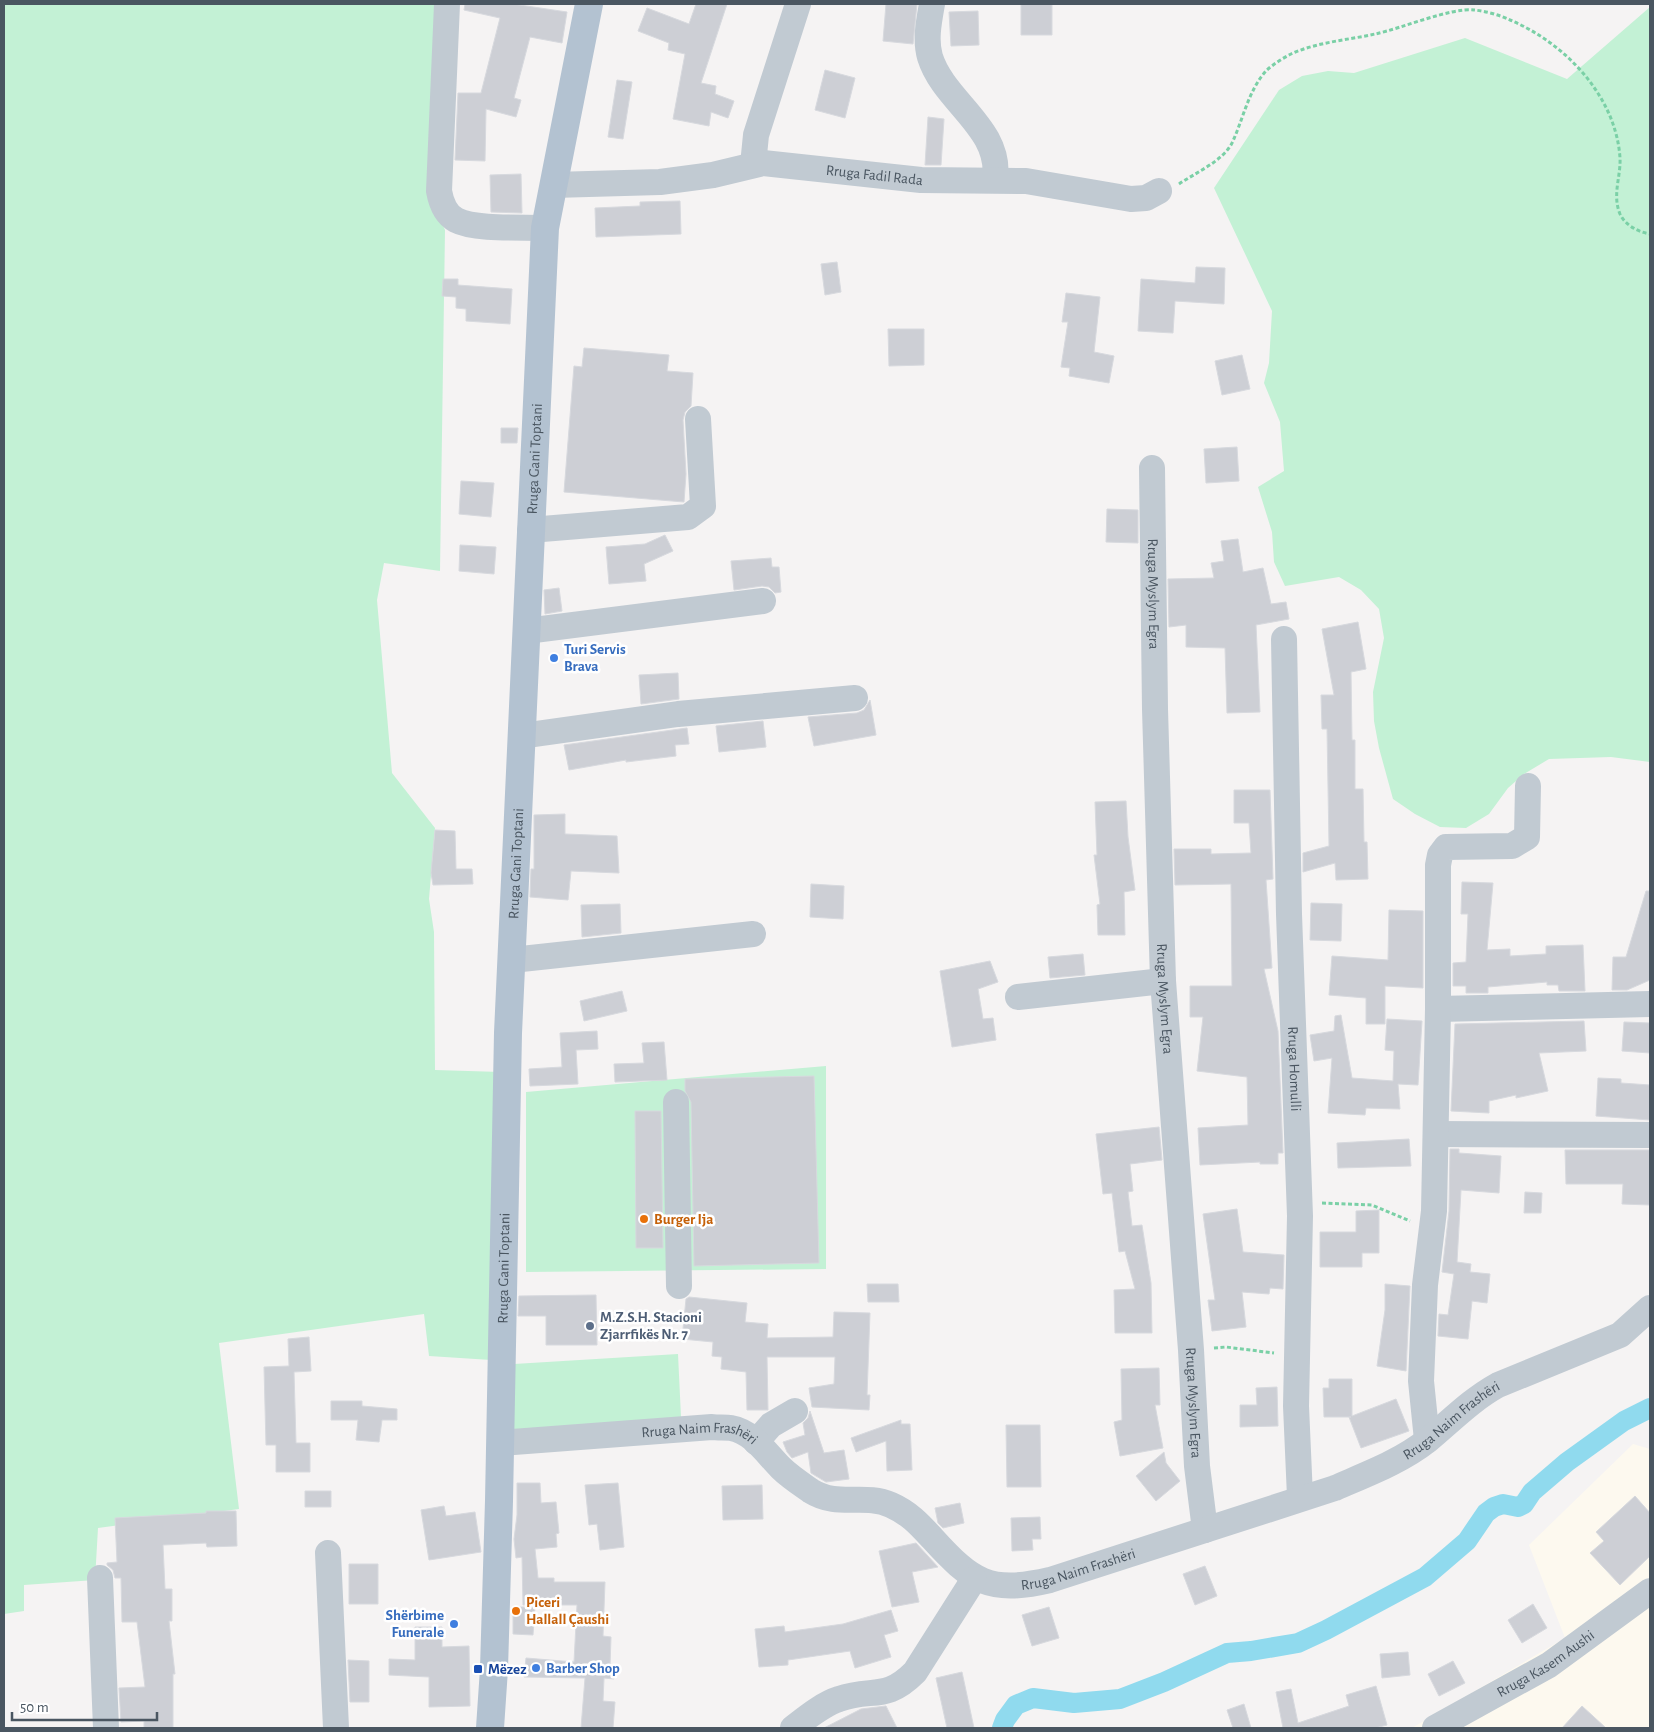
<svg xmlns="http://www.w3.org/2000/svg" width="1654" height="1732" viewBox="0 0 1654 1732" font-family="'Alegreya Sans',sans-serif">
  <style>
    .commercial { fill: #fdf9ef }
    .green { fill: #c3f1d5 }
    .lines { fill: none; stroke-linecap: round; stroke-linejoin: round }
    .canal { stroke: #90daee; stroke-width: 20 }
    .building { fill: #cdcfd5; stroke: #d7d9de }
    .path { stroke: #7ad0a6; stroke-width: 3; stroke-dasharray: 4 2.5; stroke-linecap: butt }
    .minor { stroke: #c1cad2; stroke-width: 26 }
    .major { stroke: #b3c2d1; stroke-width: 28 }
    .shop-dot { fill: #3f7fe0; stroke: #fff; stroke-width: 2 }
    .food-dot { fill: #e8710a; stroke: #fff; stroke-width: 2 }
    .service-dot { fill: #5c6f8a; stroke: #fff; stroke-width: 2 }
    .transit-dot { fill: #1a4fb4; stroke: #fff; stroke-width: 2 }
    .labels { text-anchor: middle; stroke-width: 5; stroke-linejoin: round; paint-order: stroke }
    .street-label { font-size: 15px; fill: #4a5661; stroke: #fff }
    .shop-label { font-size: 15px; font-weight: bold; fill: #366cbe; stroke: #fff; text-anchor: start }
    .food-label { font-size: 15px; font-weight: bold; fill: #c56008; stroke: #fff; text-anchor: start }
    .service-label { font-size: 15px; font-weight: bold; fill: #4e5e75; stroke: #fff; text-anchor: start }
    .transit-label { font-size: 15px; font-weight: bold; fill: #164399; stroke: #fff; text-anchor: start }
  </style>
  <rect width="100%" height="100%" fill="#f5f3f3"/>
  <path class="commercial" d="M1633,1444l17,5v279h-238l153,-90 -36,-93z"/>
  <path class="green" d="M4,4h438l-13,190 16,36 -5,341 -56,-8 -7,37 15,173 43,55 -6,71 5,33 1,138 66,2 -10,288 -62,-4 -5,-42 -205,29 20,166 -141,19 -3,52 -71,5v26l-20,3z
    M1650,7v755l-39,-5 -62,2 -25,15 -16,14 -19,26 -23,14 -26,-1 -25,-13 -22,-15 -14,-51 -5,-27 -1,-29 11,-54 -5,-29 -18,-19 -22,-13 -54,9 -11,-24 -2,-30 -14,-45 26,-16 -4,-49 -16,-39 5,-20 3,-52 -58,-123 65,-98 23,-14 26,-5 26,2 111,-35 102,41z
    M826,1066v203l-300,3v-180z
    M678,1354l3,63 -168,15 1,-68z"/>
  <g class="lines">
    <path class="canal" d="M1002,1728l3,-8 11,-15 17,-7 41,5 46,-4 44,-17 63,-29 24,-2 47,-8 28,-13 99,-53 42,-36 19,-28 8,-6 9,-3 15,3 6,-3 8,-12 35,-30 57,-41 26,-13"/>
  </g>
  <path class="building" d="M465,4h48l54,8 -5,31 -32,-6 -16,61 7,2 -5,17 -30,-8 -1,52 -30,-1 3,-67h23l19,-75 -36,-8z
    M696,4h31l-26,79 15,3 -1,8 19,7 -6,17 -17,-6 -2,14 -36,-7 12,-65 -17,-4 1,-7 -31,-12 9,-23 42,16z
    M886,4h31l-4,40 -30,-3z
    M1021,4h31v31h-31z
    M978,11l1,34 -28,1 -2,-34z
    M825,70l30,8 -10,40 -30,-8z
    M617,80l15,2 -9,57 -15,-2z
    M928,117l16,2 -3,46h-16z
    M521,174l1,39 -31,-1 -1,-37z
    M680,201l1,33 -85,3 -1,-29 45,-2v-4z
    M837,262l4,30 -16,3 -4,-31z
    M1196,267l29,1 -1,36 -49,-3 -2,32 -35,-2 3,-52 54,4z
    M443,279h15v6l54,4 -2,35 -44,-3v-12l-10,-1v-11l-14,-1z
    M1066,293l34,4 -6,55 20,4 -5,27 -40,-7 1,-8 -9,-1 7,-45h-6z
    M888,329h36v36l-35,1z
    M584,348l85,7 -2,16 26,2 -2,33 -6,6 -2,8 3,54 -2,28 -120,-10 10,-126 8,1z
    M1242,355l8,34 -28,6 -7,-34z
    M501,428h17l-1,15h-16z
    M1237,447l2,34 -33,2 -2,-34z
    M461,481l33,2 -3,34 -32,-3z
    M1107,509l31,1v33l-32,-1z
    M665,535l8,16 -29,13 2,17 -37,3 -3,-37 39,-3z
    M1238,539l5,33 20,-4 8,36 15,-2 3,17 -33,6 4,87 -33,1 -2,-65 -39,-1v-22l-17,2 -1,-48 46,-1 -3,-15 13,-2 -3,-20z
    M460,545l36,2 -2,27 -35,-3z
    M771,558l1,9h7l2,25 -6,1 -6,-6 -7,-1 -28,4 -3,-29z
    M559,588l3,23 -17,3 -1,-24z
    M1358,622l8,47 -15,3 1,68h3v49h8l1,53h3l1,37 -32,1 -1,-17 -32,9v-19l26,-7 -2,-117h-5l-1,-34h13l-12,-66z
    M678,673l1,26 -38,5 -2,-29z
    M870,700l6,35 -62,11 -6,-29 49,-4 7,-3z
    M763,721l3,26 -47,5 -3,-26z
    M687,728l2,16 -14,1 1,11 -50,6v-2l-57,10 -5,-25z
    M1234,790h36l3,89 -7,1 6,88 -8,1 14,62 5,122h-5v11h-18v-2l-60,3 -2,-37 50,-3 -1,-48 -50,-6 6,-54h-13v-31h42l-1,-102 -56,1 -1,-36h37v5l40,-1 -2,-30h-15z
    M1126,801l2,36 7,53 -11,2 1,43h-27l-1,-30 3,-1 -6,-49h3l-2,-53z
    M565,814v20l52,2 2,37 -48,-2 -3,29 -38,-3 1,-28h3v-54z
    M435,830l20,1 1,38h16l1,15 -40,1 -2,-12z
    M1462,882l31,1 -6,67 23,-1v7l36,-2v-8l37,-1 2,46h-26l-1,-6h-11v-3l-59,5v6h-22v-7h-13v-23l13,-1 2,-48h-7z
    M811,884l33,2 -1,33 -33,-2z
    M1646,891h4v89l-23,10h-15l1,-33h13z
    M1311,903l31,1 -1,37 -31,-1z
    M620,904l1,29 -39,4 -1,-32z
    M1389,910l34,1v77l-38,-2v38h-19v-26l-37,-3 3,-39 56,4z
    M1083,954l2,21 -35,3 -2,-21z
    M990,961l8,21 -20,7 5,30 10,-1 3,22 -44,7 -12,-76z
    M622,991l5,20 -43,10 -4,-20z
    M1341,1015l11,63 41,3 1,-30 -9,-1 2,-31 35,2 -4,64 -20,-1 2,25 -34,-1 -1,7 -37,-2 4,-55 -18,3 -4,-26 24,-4 1,-15z
    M1584,1021l2,30 -47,2 9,38 -32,7v-3l-27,6v12l-38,-2 4,-87z
    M1624,1022l26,1v30l-28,-2z
    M597,1031l1,18 -22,1 2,34 -48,2 -1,-17 33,-2 -2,-34z
    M664,1042l3,38 -52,2 -1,-18 30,-1 -2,-20z
    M814,1076l5,187 -125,3 -3,-164 -6,-11v-12z
    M1598,1078l23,1v4l29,2v35l-54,-4z
    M635,1111h26l2,137h-27z
    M1159,1127l3,33 -32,4 3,27 -5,1 4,34 10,-1 9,58 1,50h-37l-1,-43 21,-1 -10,-38 -6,1 -7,-59 -9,1 -7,-60z
    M1409,1139l2,27 -73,2 -1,-25z
    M1450,1149h9v4l42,3 -2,37 -38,-3 -4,72 14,2 -1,8 20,2 -3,29 -15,-2 -4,38 -30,-3 1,-22 9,1 6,-41 -12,-2 7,-61z
    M1565,1150h85v55l-28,-1 1,-20h-57z
    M1525,1192l17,1 -1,20h-17z
    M1237,1209l6,43 41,3 -1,34 -13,-1 -1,6 -27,-2 4,35 -34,4 -4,-31h7l-12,-86z
    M1379,1210v43h-17v14h-42v-35h36v-21z
    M867,1284h31l1,18h-31z
    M1385,1284l25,2 -4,85 -29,-5 8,-56z
    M596,1295l1,50h-51v-29h-28l1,-20z
    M689,1297l58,6 -2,19 23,2 -1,14 66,-1 1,-25 36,1 -3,82h3l-1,15 -57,-3 -3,-19 25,-4 1,-27h-68l1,53h-21l-1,-38 -25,-3 1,-12 -10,-1 1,-14 -31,-3 4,-40z
    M309,1337l2,34 -17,1 2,71h14v29h-34v-27h-10l-2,-78 25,-1 -1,-27z
    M1159,1368l1,37h-5l8,43 -43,8 -6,-34 8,-2 -1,-51z
    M1329,1379h23v37l44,-17 13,32 -48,17 -12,-31h2h-27l-1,-29h6z
    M1277,1387l1,39 -38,1v-22h17l-1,-17z
    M331,1401h31v5l35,3v11h-15l-3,22 -23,-2 2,-20h-27z
    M810,1411l14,42 20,-3 5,29 -23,3 -15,-9 -3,-21 -16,6 -5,-6 -4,-10 22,-7 -2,-12 5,-5z
    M901,1420v4h9l2,46 -25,1 -1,-30 -30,11 -5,-14z
    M1006,1425h34l1,62h-34z
    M1164,1452l2,11 14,18 -24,20 -20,-25z
    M517,1483h23l1,20 15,-1 3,31 -3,1 1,13 -22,2 3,29h16v4h51l-2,54 8,1 -1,29h5l-1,13 -10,-1 -1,23 12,1 -2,26h-32l4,-50 -61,-1 2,-19 48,4 3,-57h-54l-1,-48 -6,1 -2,-19 3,-24z
    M618,1483l6,64 -24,3 -3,-26 -8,1 -4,-40z
    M762,1485l1,34 -40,1 -1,-34z
    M305,1491h26v16h-26z
    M1635,1496l15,17v43l-30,29 -30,-32 14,-12 -8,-9z
    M960,1503l4,20 -21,5 -5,-5 -3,-15z
    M444,1506l2,10 29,-4 6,40 -52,8 -8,-50z
    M206,1511h30l1,35 -30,1 -1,-4 -43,2 2,44h7v32h-3l6,53h-2v54h-29v-7l-23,1 -2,-34 26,-1 -8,-65h-15l-1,-44h-6l-2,-8 -6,-5v-2l10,-1 -2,-44 91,-5z
    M1040,1517l1,22h-9l1,11 -21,1 -1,-33z
    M916,1543l22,24 -26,5 7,30 -27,5 -13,-56z
    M349,1564h29v40h-29z
    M1205,1566l12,30 -22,9 -12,-31z
    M1533,1604l14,24 -25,15 -14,-23z
    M513,1607h22l-2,28 -20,-1z
    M1049,1607l10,31 -27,8 -10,-31z
    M891,1610l7,21 -14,4 7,22 -36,11 -5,-17 -62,9v5l-29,2 -4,-38 29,-3 1,6 58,-8z
    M415,1627h27v20l27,-1 1,60 -41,1v-30l-40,-2v-16l26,1z
    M1408,1652l2,23 -28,3 -2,-24z
    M348,1660l21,1v41h-19z
    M1453,1661l12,22 -26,13 -11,-22z
    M962,1672l12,56h-27l-11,-50z
    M1376,1686l11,39 -12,3h-92l-7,-36 15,-3 7,34 51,-17 -3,-11z
    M1244,1704l7,24h-18l-6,-18z
    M886,1706l11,22h-73l37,-19z
    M1582,1706l24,22h-44z"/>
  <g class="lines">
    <path class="path" d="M1179,184c16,-11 44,-23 53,-41 11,-23 16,-52 34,-72 6,-6 17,-13 25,-17 26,-12 57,-14 84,-20 25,-5 77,-27 99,-24 11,1 26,5 36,10 55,23 106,76 110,138 1,18 -8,37 0,56 5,11 18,18 30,20
      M1322,1203l50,2 38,16
      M1214,1348l12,-1 48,6"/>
    <g class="minor">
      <path d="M447,4l-8,187c2,11 6,23 17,29 19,10 67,7 89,8"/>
      <path d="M932,4c-3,17 -7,36 -2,53 14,45 72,71 65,122"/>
      <path d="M753,165l3,-30 42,-131"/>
      <path id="s1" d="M553,185l107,-3 53,-7 50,-12 158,17 105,1 105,18 15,-1 13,-7"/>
      <path id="s2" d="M1152,468l3,241 8,272 28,369 6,116 8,64"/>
      <path d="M530,530l158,-13 15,-11 -5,-87"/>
      <path d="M526,631l237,-30"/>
      <path id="s3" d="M1284,639l5,275 11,302 -4,190 4,91"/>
      <path d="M521,736l157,-22 177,-16"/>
      <path d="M512,960l241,-26"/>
      <path d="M1018,997l145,-16"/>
      <path d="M1438,1009l212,-5"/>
      <path d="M676,1102l3,184"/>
      <path d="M1436,1134l214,1"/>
      <path d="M1427,1440l-6,-59 4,-96 9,-74 4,-202v-144l2,-10 6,-8 66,-1 15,-9 1,-51"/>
      <path d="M756,1442l15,-17 24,-14"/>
      <path id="s4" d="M500,1443l212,-16c6,1 13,0 19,1 22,4 35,25 50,40 8,8 20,16 30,23 27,17 53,2 80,14 18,8 28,19 41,33 40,44 57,56 118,42l285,-92c32,-14 65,-26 93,-48 24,-20 43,-40 70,-55l122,-50 30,-27"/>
      <path d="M328,1553l8,175"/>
      <path d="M100,1578l6,150"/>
      <path d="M793,1728c13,-10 30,-24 46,-29 34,-12 46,3 76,-27l59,-93"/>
      <path id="s5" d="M1435,1728l114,-63 101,-74"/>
    </g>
    <path class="major" id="s6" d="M490,1728l4,-59 5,-168 9,-468 37,-805 44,-224"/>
  </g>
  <g class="shop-dot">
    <circle cx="554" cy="658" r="5"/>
    <circle cx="454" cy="1624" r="5"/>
    <circle cx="536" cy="1668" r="5"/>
  </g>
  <g class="food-dot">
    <circle cx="644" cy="1219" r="5"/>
    <circle cx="516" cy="1611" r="5"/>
  </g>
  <circle class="service-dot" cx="590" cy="1326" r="5"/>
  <rect class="transit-dot" x="473" y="1664" width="10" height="10" rx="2.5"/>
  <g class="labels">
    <g class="street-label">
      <text dy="5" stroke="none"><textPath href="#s1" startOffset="324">Rruga Fadil Rada</textPath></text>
      <text dy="5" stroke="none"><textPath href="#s6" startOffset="1270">Rruga Gani Toptani</textPath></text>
      <text dy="5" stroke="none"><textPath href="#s2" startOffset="126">Rruga Myslym Egra</textPath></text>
      <text dy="5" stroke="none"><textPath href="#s6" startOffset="865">Rruga Gani Toptani</textPath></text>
      <text dy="5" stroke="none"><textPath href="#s2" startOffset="531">Rruga Myslym Egra</textPath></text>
      <text dy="5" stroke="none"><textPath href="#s3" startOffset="430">Rruga Homulli</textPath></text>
      <text dy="5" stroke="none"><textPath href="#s6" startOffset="460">Rruga Gani Toptani</textPath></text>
      <text dy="5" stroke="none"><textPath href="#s2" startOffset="936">Rruga Myslym Egra</textPath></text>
      <text dy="5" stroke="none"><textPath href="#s4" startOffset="1040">Rruga Naim Frashëri</textPath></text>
      <text dy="5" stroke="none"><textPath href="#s4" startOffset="201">Rruga Naim Frashëri</textPath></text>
      <text dy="5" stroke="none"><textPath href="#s4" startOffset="635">Rruga Naim Frashëri</textPath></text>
      <text dy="5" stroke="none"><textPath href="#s5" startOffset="128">Rruga Kasem Aushi</textPath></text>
    </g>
    <g class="shop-label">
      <text x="564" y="654">Turi Servis<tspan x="564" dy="17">Brava</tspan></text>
      <text x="444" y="1620" text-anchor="end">Shërbime<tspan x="444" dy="17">Funerale</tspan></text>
      <text x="546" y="1673">Barber Shop</text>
    </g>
    <g class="food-label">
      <text x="654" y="1224">Burger Ija</text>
      <text x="526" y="1607">Piceri<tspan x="526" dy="17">Hallall Çaushi</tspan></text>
    </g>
    <g class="service-label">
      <text x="600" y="1322">M.Z.S.H. Stacioni<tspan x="600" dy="17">Zjarrfikës Nr. 7</tspan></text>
    </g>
    <g class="transit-label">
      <text x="488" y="1674">Mëzez</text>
    </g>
  </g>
  <rect width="1654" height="1732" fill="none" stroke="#4a5661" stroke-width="10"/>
  <path d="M12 1712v8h145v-8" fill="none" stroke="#4a5661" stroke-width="2.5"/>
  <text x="20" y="1712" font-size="15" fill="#4a5661" stroke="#ffffff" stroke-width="4" paint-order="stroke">50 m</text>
</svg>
